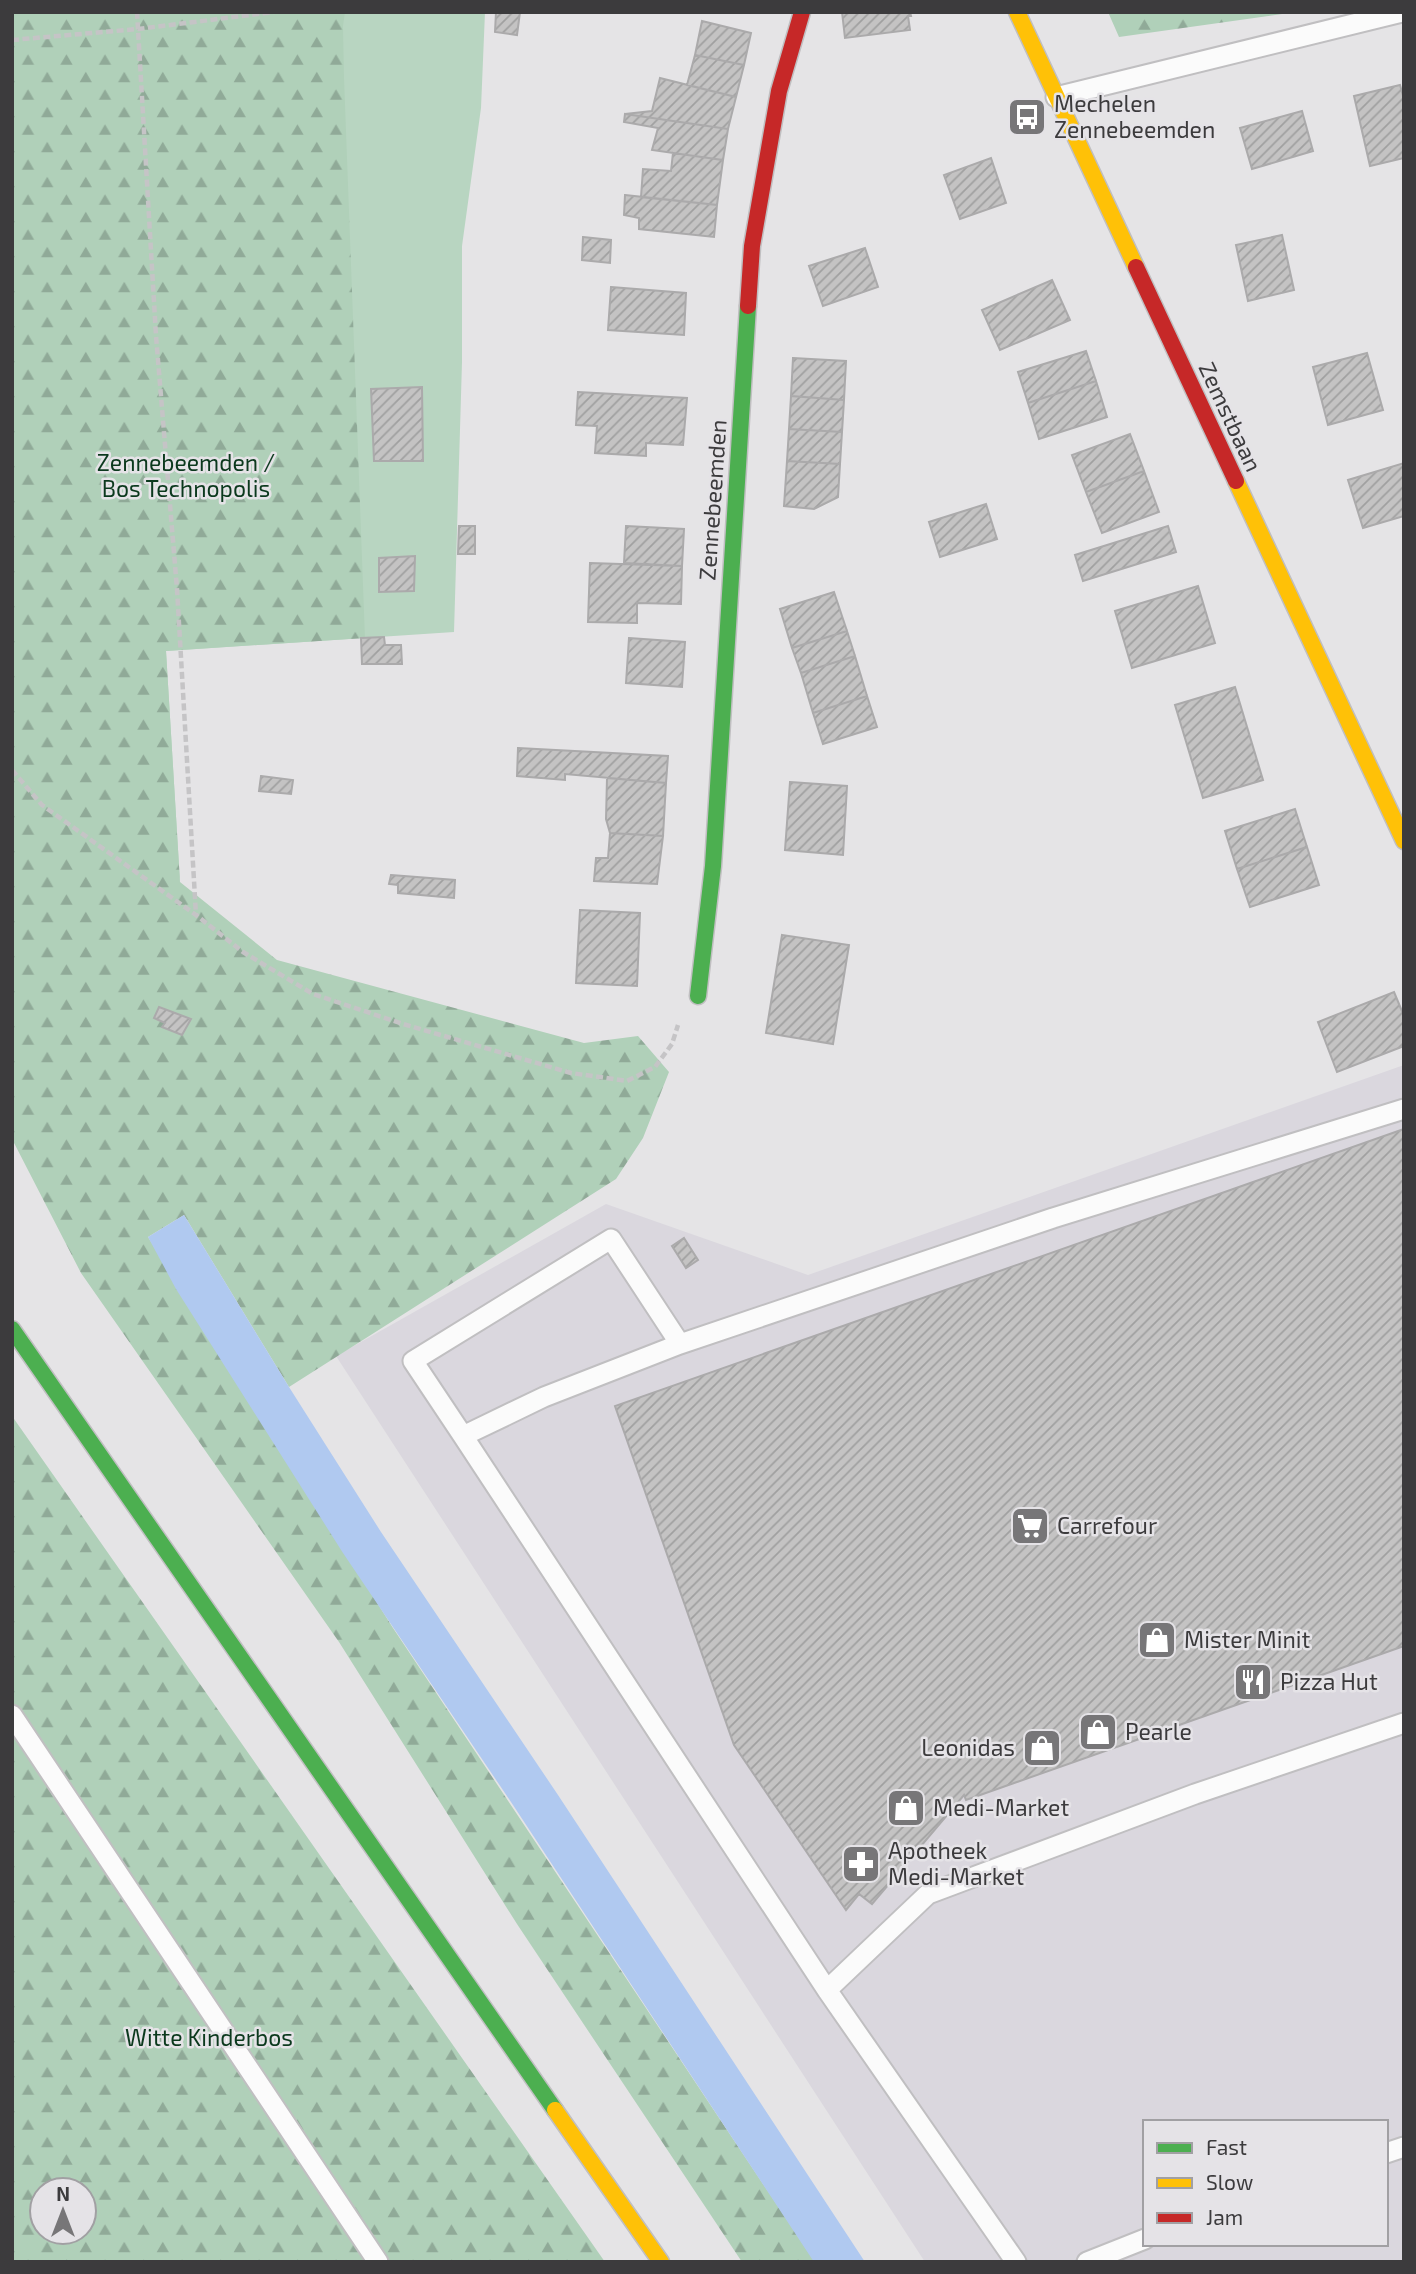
<svg xmlns="http://www.w3.org/2000/svg" width="1416" height="2274" viewBox="0 0 1416 2274" font-family="'Exo 2',sans-serif">
  <style>
    .built { fill: #dad7de; fill-rule: evenodd }
    .green { fill: #b8d5c1 }
    .forest { fill: url(#forest-firs); fill-rule: evenodd }
    .water { fill: #b0c9f0 }
    .building { fill: url(#building-hatch); stroke: #abaaab; stroke-width: 2 }
    .lines { fill: none; stroke-linecap: round; stroke-linejoin: round }
    .lane-casing { stroke: #c0bfc1; stroke-width: 23 }
    .fast-casing { stroke: #c0bfc1; stroke-width: 19 }
    .slow-casing { stroke: #c0bfc1; stroke-width: 19 }
    .jam-casing { stroke: #c0bfc1; stroke-width: 19 }
    .path { stroke: #c5c4c6; stroke-width: 4.5; stroke-dasharray: 7 3.5; stroke-linecap: butt }
    .lane { stroke: #fbfbfb; stroke-width: 19 }
    .fast { stroke: #4caf50; stroke-width: 16 }
    .slow { stroke: #ffc107; stroke-width: 16 }
    .jam { stroke: #c62828; stroke-width: 16 }
    .labels { text-anchor: middle; stroke-width: 5; stroke-linejoin: round; paint-order: stroke }
    .poi-label { font-size: 23px; fill: #3c3b3d; stroke: #e5e3e7; text-anchor: start }
    .street-label { font-size: 23px; fill: #3c3b3d; stroke: #e5e3e7 }
    .park-label { font-size: 23px; fill: #0b391d; stroke: #e5e3e7 }
  </style>
  <defs>
    <pattern id="forest-firs" width="22" height="20" patternUnits="userSpaceOnUse" patternTransform="scale(1.75)"><rect width="22" height="20" fill="#b0d0b9"/><path d="M5 1l3.5 6h-7zM16 11l3.5 6h-7z" fill="#90aa98"/></pattern>
    <pattern id="building-hatch" width="6" height="6" patternUnits="userSpaceOnUse" patternTransform="scale(1.75)"><rect width="6" height="6" fill="#c4c3c3"/><path d="M-1 1l2-2M0 6l6-6M5 7l2-2" fill="none" stroke="#a0a0a0"/></pattern>
  </defs>
  <rect width="100%" height="100%" fill="#e5e4e6"/>
  <path class="built" d="M1404,1065v1197h-479l-589,-906 270,-152 202,71zM1145,2122h241v122h-241z"/>
  <path class="green" d="M12,12h473l-4,96 -19,138v116l-8,270 -288,19 14,231z"/>
  <path class="forest" d="M12,12h333l-2,14 1,51 21,561 -199,13 14,231 97,78 307,83 54,-7 31,36 -26,66 -27,41 -327,208 -105,-172 -36,22 245,391 422,634h-73l-225,-338 -178,-282 -258,-369 -69,-134z
    M1108,12h188l-177,25z
    M12,1416l593,846h-593zM42,2190h42v42h-42z"/>
  <path class="water" d="M184,1215l105,172 92,145 177,263 307,467h-51l-301,-457 -170,-252 -167,-264 -28,-52z"/>
  <path class="building" d="M496,12h24l-3,23 -22,-3z
    M842,12h68l1,4h-3l2,14 -65,8z
    M702,21l49,12 -7,32 -49,-10z
    M695,55l49,10 -8,32 -49,-12z
    M660,78l76,19 -8,32 -103,-15 27,-3z
    M1400,85l4,14v59l-34,8 -16,-70z
    M1302,111l11,40 -61,18 -12,-41z
    M625,114l103,15 -5,31 -71,-10 6,-22 -34,-6z
    M673,153l50,7 -6,45 -76,-8 2,-28 28,2z
    M991,158l15,45 -46,16 -16,-44z
    M625,195l92,10 -3,32 -75,-8v-11l-15,-3z
    M1282,235l12,55 -46,11 -12,-56z
    M583,237l28,3 -1,23 -28,-3z
    M865,248l13,39 -55,19 -14,-40z
    M1052,280l18,40 -70,30 -18,-40z
    M611,287l75,6 -2,42 -76,-5z
    M1086,351l10,30 -68,22 -10,-31z
    M1367,353l16,57 -55,15 -15,-58z
    M793,358l53,3 -2,39 -53,-4z
    M1096,381l11,36 -68,22 -11,-36z
    M422,387l1,74h-49l-3,-72z
    M578,392l109,6 -4,47 -37,-2v13l-51,-3 2,-27 -21,-1z
    M791,396l53,4 -2,32 -53,-3z
    M789,429l53,3 -2,32 -53,-3z
    M1130,434l14,37 -58,21 -14,-37z
    M787,461l53,3 -2,33 -24,12 -30,-3z
    M1404,463v53l-41,12 -15,-48z
    M1144,471l15,41 -57,21 -16,-41z
    M986,504l11,35 -57,18 -11,-35z
    M459,526h16v28h-17z
    M626,526l58,3 -2,37 -58,-3z
    M1168,526l8,26 -93,29 -8,-26z
    M415,556l-1,35 -35,1v-34z
    M590,563l92,3 -1,38 -44,-1v20l-49,-1z
    M1198,586l17,57 -83,25 -17,-57z
    M834,592l13,39 -55,17 -12,-39z
    M847,631l8,25 -54,17 -9,-25z
    M384,637l1,8h16l1,19h-40l-1,-26z
    M629,638l56,4 -3,45 -56,-4z
    M855,656l12,40 -54,17 -12,-40z
    M1235,687l28,93 -60,18 -28,-93z
    M867,696l10,31 -54,17 -10,-31z
    M518,748l150,8 -2,27 -101,-9v6l-48,-4z
    M261,776l32,4 -2,14 -32,-3z
    M607,778l59,5 -3,53 -53,-3 -4,-14z
    M790,782l57,4 -4,69 -58,-5z
    M1295,809l12,38 -70,22 -12,-38z
    M610,833l53,3 -6,48 -63,-3 2,-23h12z
    M1307,847l12,38 -69,22 -13,-38z
    M391,875l64,5 -1,18 -56,-5v-8l-9,-1z
    M580,910l60,3 -3,73 -61,-3z
    M782,935l67,10 -16,99 -67,-11z
    M1394,992l10,24v30l-67,26 -19,-50z
    M159,1007l32,12 -9,16 -20,-8 3,-4 -11,-5z
    M1404,1129v517l-404,142 -34,12 -2,-5 -92,109 -13,-10 -13,16 -112,-165 -119,-339z
    M684,1238l14,22 -12,8 -14,-22z"/>
  <g class="lines">
    <defs>
      <path id="lane" d="M1056,97l346,-85
        M680,1344l373,-126 351,-109
        M463,1436l81,-39 136,-53 -69,-105 -198,122 50,75 364,554 189,272
        M12,1715l366,547
        M827,1990l101,-96 267,-100 209,-71
        M1386,2153l18,-6
        M1087,2262l58,-23"/>
      <path id="fast" d="M698,996l15,-130 35,-560
        M12,1329l543,781"/>
      <path id="slow" d="M1017,12l119,255
        M1236,481l168,360
        M555,2110l106,152"/>
      <path id="jam" d="M1136,267l100,214
        M748,306l4,-60 27,-155 23,-79"/>
    </defs>
    <use href="#lane" class="lane-casing"/>
    <use href="#fast" class="fast-casing"/>
    <use href="#slow" class="slow-casing"/>
    <use href="#jam" class="jam-casing"/>
    <path class="path" d="M137,12l19,324 21,253 19,326
      M12,40l126,-11 136,-17
      M12,770l30,35 154,110 47,37 70,42 90,30 168,49 56,8 28,-14 17,-23 6,-19"/>
    <use href="#lane" class="lane"/>
    <use href="#fast" class="fast"/>
    <use href="#slow" class="slow"/>
    <use href="#jam" class="jam"/>
  </g>
  <defs>
    <symbol id="bus-square" viewBox="-11 -11 22 22"><rect x="-9" y="-9" width="18" height="18" rx="4" fill="#777678" stroke="#e5e3e7"/><path d="M-5-6H5V4H4V6H2V4H-2V6H-4V4H-5ZM-3.5-4V0h7V-4ZM-3.5 1.2v1.5H-2V1.2ZM2 1.2v1.5H3.5V1.2Z" fill="#fff"/></symbol>
    <symbol id="supermarket-square" viewBox="-11 -11 22 22"><rect x="-9" y="-9" width="18" height="18" rx="4" fill="#777678" stroke="#e5e3e7"/><path d="M-6-5.5h2.5l.6 2H6L4.5 2H-2.5L-4.4-4H-6ZM-1.5 3.2a1.3 1.3 0 1 0 .1 0ZM3 3.2a1.3 1.3 0 1 0 .1 0Z" fill="#fff"/></symbol>
    <symbol id="shop-square" viewBox="-11 -11 22 22"><rect x="-9" y="-9" width="18" height="18" rx="4" fill="#777678" stroke="#e5e3e7"/><path d="M-5-2.5h2.3a2.7 3.5 0 0 1 5.4 0H5L5.5 6h-11ZM-1.5-2.5h3a1.5 2.3 0 0 0-3 0Z" fill="#fff"/></symbol>
    <symbol id="restaurant-square" viewBox="-11 -11 22 22"><rect x="-9" y="-9" width="18" height="18" rx="4" fill="#777678" stroke="#e5e3e7"/><path d="M-5-6h1v4h1v-4h1v4h1v-4h1v5L-1.5 .5V6h-2V.5L-5-1ZM5-6V6H3V1.5H1.5Q1.5-4 5-6Z" fill="#fff"/></symbol>
    <symbol id="pharmacy-square" viewBox="-11 -11 22 22"><rect x="-9" y="-9" width="18" height="18" rx="4" fill="#777678" stroke="#e5e3e7"/><path d="M-2-6h4v4h4v4h-4v4h-4v-4h-4v-4h4Z" fill="#fff"/></symbol>
  </defs>
  <g fill-rule="evenodd">
    <use href="#bus-square" x="1005" y="95" width="44" height="44"/>
    <use href="#supermarket-square" x="1008" y="1504" width="44" height="44"/>
    <use href="#shop-square" x="1135" y="1618" width="44" height="44"/>
    <use href="#restaurant-square" x="1231" y="1660" width="44" height="44"/>
    <use href="#shop-square" x="1076" y="1710" width="44" height="44"/>
    <use href="#shop-square" x="1020" y="1726" width="44" height="44"/>
    <use href="#shop-square" x="884" y="1786" width="44" height="44"/>
    <use href="#pharmacy-square" x="839" y="1842" width="44" height="44"/>
  </g>
  <g class="labels">
    <g class="poi-label">
      <text x="1054" y="112">Mechelen<tspan x="1054" dy="26">Zennebeemden</tspan></text>
      <text x="1057" y="1534">Carrefour</text>
      <text x="1184" y="1648">Mister Minit</text>
      <text x="1280" y="1690">Pizza Hut</text>
      <text x="1125" y="1740">Pearle</text>
      <text x="1015" y="1756" text-anchor="end">Leonidas</text>
      <text x="933" y="1816">Medi-Market</text>
      <text x="888" y="1859">Apotheek<tspan x="888" dy="26">Medi-Market</tspan></text>
    </g>
    <g class="street-label">
      <text transform="translate(1230 417) rotate(65)" y="8">Zemstbaan</text>
      <text transform="translate(713 500) rotate(-86)" y="8">Zennebeemden</text>
    </g>
    <g class="park-label">
      <text x="186" y="471">Zennebeemden /<tspan x="186" dy="26">Bos Technopolis</tspan></text>
      <text x="209" y="2046">Witte Kinderbos</text>
    </g>
  </g>
  <rect width="1416" height="2274" fill="none" stroke="#3c3b3d" stroke-width="28"/>
  <rect x="1143" y="2120" width="245" height="126" fill="#e5e3e7" stroke="#a1a0a3" stroke-width="2"/>
  <rect x="1157" y="2143" width="35" height="10" fill="#4caf50" stroke="#a1a0a3" stroke-width="2"/>
  <text x="1206" y="2155" font-size="21" fill="#3c3b3d">Fast</text>
  <rect x="1157" y="2178" width="35" height="10" fill="#ffc107" stroke="#a1a0a3" stroke-width="2"/>
  <text x="1206" y="2190" font-size="21" fill="#3c3b3d">Slow</text>
  <rect x="1157" y="2213" width="35" height="10" fill="#c62828" stroke="#a1a0a3" stroke-width="2"/>
  <text x="1206" y="2225" font-size="21" fill="#3c3b3d">Jam</text>
  <g transform="translate(63 2211)"><circle r="33" fill="#e5e3e7" stroke="#a1a0a3" stroke-width="2"/>
  <path d="M0-5L12 26L0 18L-12 26Z" fill="#777678"/>
  <text y="-10" font-size="19" font-weight="bold" text-anchor="middle" fill="#3c3b3d">N</text>
  </g>
</svg>
